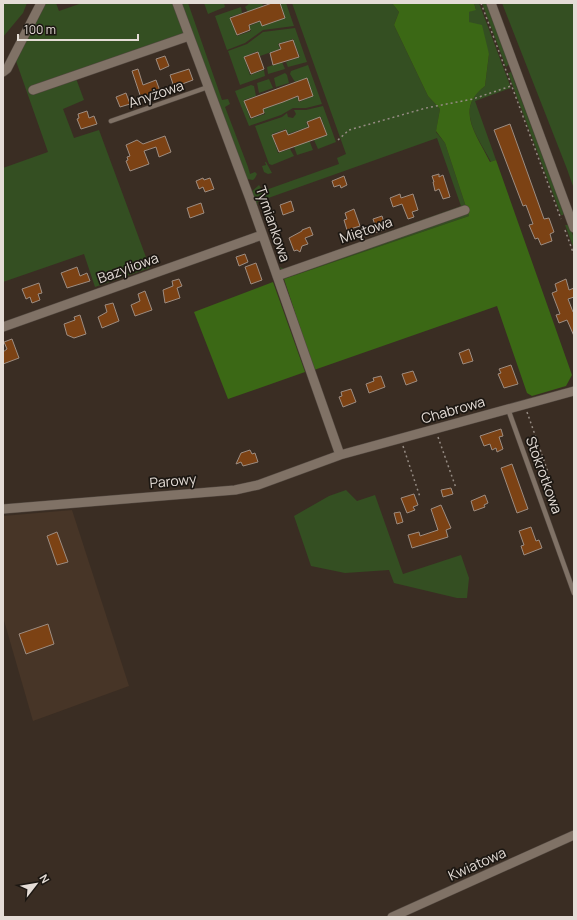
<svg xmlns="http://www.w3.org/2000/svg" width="577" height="920" viewBox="0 0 577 920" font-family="Manrope,sans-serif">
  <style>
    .built { fill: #473527 }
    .green { fill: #344f22 }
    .forest { fill: #3b6815 }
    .building { fill: #7c4214; stroke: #9d8d82 }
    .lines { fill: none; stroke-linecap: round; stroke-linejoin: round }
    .lane-casing { stroke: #534941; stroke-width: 5.5 }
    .street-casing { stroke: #534941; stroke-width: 10 }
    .path { stroke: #958b83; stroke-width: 1.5; stroke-dasharray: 2 3; stroke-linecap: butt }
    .lane { stroke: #807266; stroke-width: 4.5 }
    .street { stroke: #807266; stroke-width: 9 }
    .labels { text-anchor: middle; stroke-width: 3.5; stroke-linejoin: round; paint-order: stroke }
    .street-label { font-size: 14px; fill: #e4dcd6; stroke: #1c1712 }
  </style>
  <rect width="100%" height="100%" fill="#3a2d23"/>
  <path class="built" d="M72,510l57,176 -96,35 -30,-104v-101z"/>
  <path class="green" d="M3,3h24l-4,10 -20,24z
    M45,3h11l3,8 23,-8h91l12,32 -111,38 10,27 -21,9 11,29 25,-8 51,138 -55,19 -11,-33 -81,28v-114l45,-16 -32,-91z
    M180,3h8l34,97 6,-1 2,5 -5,3 23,60 2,7 5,-2 2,2 -2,4 -2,2 -6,-1z
    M204,3h20l1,4 -17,7z
    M250,3h12l1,3 -15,6 -3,-5z
    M280,3h6l8,23 -31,4 -18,13 -18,7 -12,-34 26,-9 1,6 -12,4 7,19 14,-5 -2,-5 20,-8 2,5 14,-5z
    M292,3h100l7,9 -5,13 34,71 12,13 -4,23 9,11 24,73 -185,63 -4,-12 4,2 177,-63 -24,-68 -180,64 1,2 -2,1 -5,-13 8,-7 4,6 76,-27 -2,-6 9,-4z
    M474,3h5l32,85 -36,13 21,59 -5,2c-14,-27 -37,-53 -6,-76l4,-32 -20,-32v-10l7,-3z
    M482,3h5l22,61 -3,3z
    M502,3h72v186l-7,-20z
    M295,28l12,34 -19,5 -2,-5 14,-5 -7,-18 -15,5 2,5 -20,7 -2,-5 -14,6 6,18 14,-5 1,6 -25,9 -12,-34 19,-7 16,-12z
    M282,62l3,7 -17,5 -1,-7z
    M308,65l14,39 -16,4h-13l-12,7 -32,11 -14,-35 16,-6 3,1 2,10 -12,4 6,19 15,-5 -2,-5 34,-12 2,5 14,-6 -6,-18 -12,4 -5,-8 1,-3z
    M511,72l53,141 -1,2h-2l-53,-142z
    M285,73l2,2 2,8 -13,4 -2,-9z
    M269,79l4,9 -14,5 -2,-10z
    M323,106l13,36 -18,7 -4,-9 13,-5 -6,-18 -15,5 2,5 -20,7 -2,-5 -14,5 6,19 12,-4 4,7 -22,9 -3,-1 -14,-38 27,-9 5,-4 1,4 5,1 3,-4 -2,-4h12z
    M309,140l4,10 -16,5 -3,-8 2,-2z
    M265,162h1l6,11 -4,1 -4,-2 -2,-6 4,-1z
    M565,225h4l5,13v11z
    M346,490l11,11 18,-6 28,79 58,-19 8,23 -2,20h-10l-63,-15 -5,-13 -44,3 -34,-7 -17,-50 35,-20z"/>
  <path class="forest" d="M392,3h82l2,7 -7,2v10l13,3 7,29 -4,32c-31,23 -8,49 5,76l6,-2 76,215 -6,11 -34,10 -5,-3 -30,-87 -183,64 -30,-91 185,-63 -24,-73 -9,-12 4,-22 -12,-13 -34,-71 5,-13z
    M273,282l32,90 -77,27 -34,-87z"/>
  <path class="building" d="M272,3h8l5,15 -23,8 -2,-5 -11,4 1,5 -13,5 -7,-17z
    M293,40l6,17 -26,8 -3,-12 11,-4 -2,-5z
    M258,52l6,17 -13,5 -7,-17z
    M165,56l4,10 -9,4 -4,-11z
    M138,69l5,16 13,-5 4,11 -19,7 -9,-27z
    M189,69l4,11 -19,7 -4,-12z
    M307,78l6,18 -14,5 -1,-5 -15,6 -20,7 1,4 -13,5 -7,-17z
    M126,93l4,11 -10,3 -4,-10z
    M87,111l2,7 5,-2 3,8 -16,5 -4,-10 2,-1 -1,-4z
    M320,117l7,18 -48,17 -7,-17 14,-5 2,5 3,-1 18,-7 -2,-5z
    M510,124l34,95 5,-1 5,14 -4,2 2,7 -11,4 -3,-7 -3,1 -6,-14 4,-1 -7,-19 -3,1 -29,-76z
    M165,136l6,16 -12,5 -3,-10 -12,4 5,13 -19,7 -4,-10 2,-1 -1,-3 3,-1 -4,-11 11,-5 6,4z
    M439,174v3l4,-2 7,22 -7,2 -4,-10 -4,2 -2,-9h1l-2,-6z
    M344,176l3,9 -6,3 -1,-3 -6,2 -2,-6z
    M203,178l1,2 6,-2 4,11 -9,3 -2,-5 -4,2 -3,-8z
    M400,194l1,4 12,-4 5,16 -6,2 2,5 -6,2 -6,-15 -9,3 -3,-9z
    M291,201l3,10 -11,4 -3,-10z
    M201,203l3,10 -14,5 -3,-10z
    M354,209l6,17 -13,4 -3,-10 3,-1 -2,-6z
    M382,216l4,13 -12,4 -2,-7 3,-1 -2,-6z
    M310,227l3,8 -8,3 3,6 -6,2 -2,6 -3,-2 -3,1 -5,-13 13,-7v-1z
    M245,254l3,8 -9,4 -3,-9z
    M256,263l6,17 -11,4 -6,-17z
    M77,267l3,9 7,-3 3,8 -23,7 -6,-15z
    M179,279l3,7 -5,2 3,10 -15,5 -2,-13 10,-4 -1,-5z
    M566,279l3,11 5,-2v9l-6,2 5,13 1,-1v25l-7,-16 -8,3 -3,-8 4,-1 -8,-21 5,-2 -2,-7z
    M39,283l3,10 -4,1 2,6 -8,3 -2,-6 -4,2 -4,-10z
    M145,291l7,19 -17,6 -4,-11 9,-4 -2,-7z
    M113,303l6,18 -17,7 -4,-11 9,-5 -2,-7z
    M80,315l6,19 -12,4 -7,-3 -3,-11 11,-4 -1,-3z
    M12,339l7,19 -16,6v-12l4,-3 -3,-7z
    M469,349l4,12 -10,3 -4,-11z
    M511,365l7,19 -14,4 -6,-14 3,-1 -2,-4z
    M413,371l4,10 -11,4 -4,-11z
    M381,376l4,11 -16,6 -3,-9 8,-3 -1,-3z
    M351,389l5,13 -13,5 -4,-10 3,-1 -1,-4z
    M501,429l2,7 -4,1 4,12 -6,3 -1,-4 -4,2 -2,-6 -6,2 -4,-10z
    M250,450l2,4 3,-1 3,9 -15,4 -2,-4 -5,2 5,-11z
    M512,464l16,45 -11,4 -16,-45z
    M451,488l2,6 -10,3 -2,-7z
    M414,494l4,11 -5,2 2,3 -8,3 -6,-15z
    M485,495l3,8 -4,2 1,2 -11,4 -3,-10z
    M441,505l10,23 -5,2 2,7 -36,11 -4,-13 11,-3 1,4 18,-6 -7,-21z
    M400,512l3,10 -6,2 -3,-11z
    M531,527l5,14 3,-1 3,8 -18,7 -3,-9 3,-1 -5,-14z
    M57,532l11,30 -11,3 -10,-29z
    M48,624l6,20 -28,10 -7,-20z"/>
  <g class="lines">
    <defs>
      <path id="lane" d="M111,121l97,-34
        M508,409l66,184"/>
      <path id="street" d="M177,3l73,196 90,256
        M491,3l83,225
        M3,72l4,-3 34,-66
        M33,90l156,-54
        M277,276l188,-66
        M3,327l259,-92
        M3,509l232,-19 23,-5 82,-30 234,-64
        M392,917l182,-82"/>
    </defs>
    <use href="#lane" class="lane-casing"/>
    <use href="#street" class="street-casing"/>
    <path class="path" d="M481,3l80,216
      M338,140l11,-10 77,-22 47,-9 38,-13
      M565,230l9,25
      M527,412l21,60
      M438,437l18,51
      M403,446l17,51"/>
    <use href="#lane" class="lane"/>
    <use href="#street" class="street"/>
  </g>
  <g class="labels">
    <g class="street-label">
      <text transform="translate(156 94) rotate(-19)" y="5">Anyżowa</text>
      <text transform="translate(273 224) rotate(71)" y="5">Tymiankowa</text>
      <text transform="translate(366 230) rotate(-19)" y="5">Miętowa</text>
      <text transform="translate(128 268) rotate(-20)" y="5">Bazyliowa</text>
      <text transform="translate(453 410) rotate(-16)" y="5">Chabrowa</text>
      <text transform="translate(544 475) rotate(70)" y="5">Stokrotkowa</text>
      <text transform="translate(173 481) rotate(-5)" y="5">Parowy</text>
      <text transform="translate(477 864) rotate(-24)" y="5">Kwiatowa</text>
    </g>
  </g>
  <rect width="577" height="920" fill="none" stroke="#e4dcd6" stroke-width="8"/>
  <g transform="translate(36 884) rotate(59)" stroke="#1c1712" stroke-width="3" paint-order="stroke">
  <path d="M0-3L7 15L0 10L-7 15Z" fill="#e4dcd6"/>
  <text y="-6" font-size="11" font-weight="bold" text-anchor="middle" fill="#e4dcd6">N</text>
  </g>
  <path d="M18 34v6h120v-6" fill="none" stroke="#e4dcd6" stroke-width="2"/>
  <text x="24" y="34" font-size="12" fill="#e4dcd6" stroke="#1c1712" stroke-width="3" paint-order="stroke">100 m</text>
</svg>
